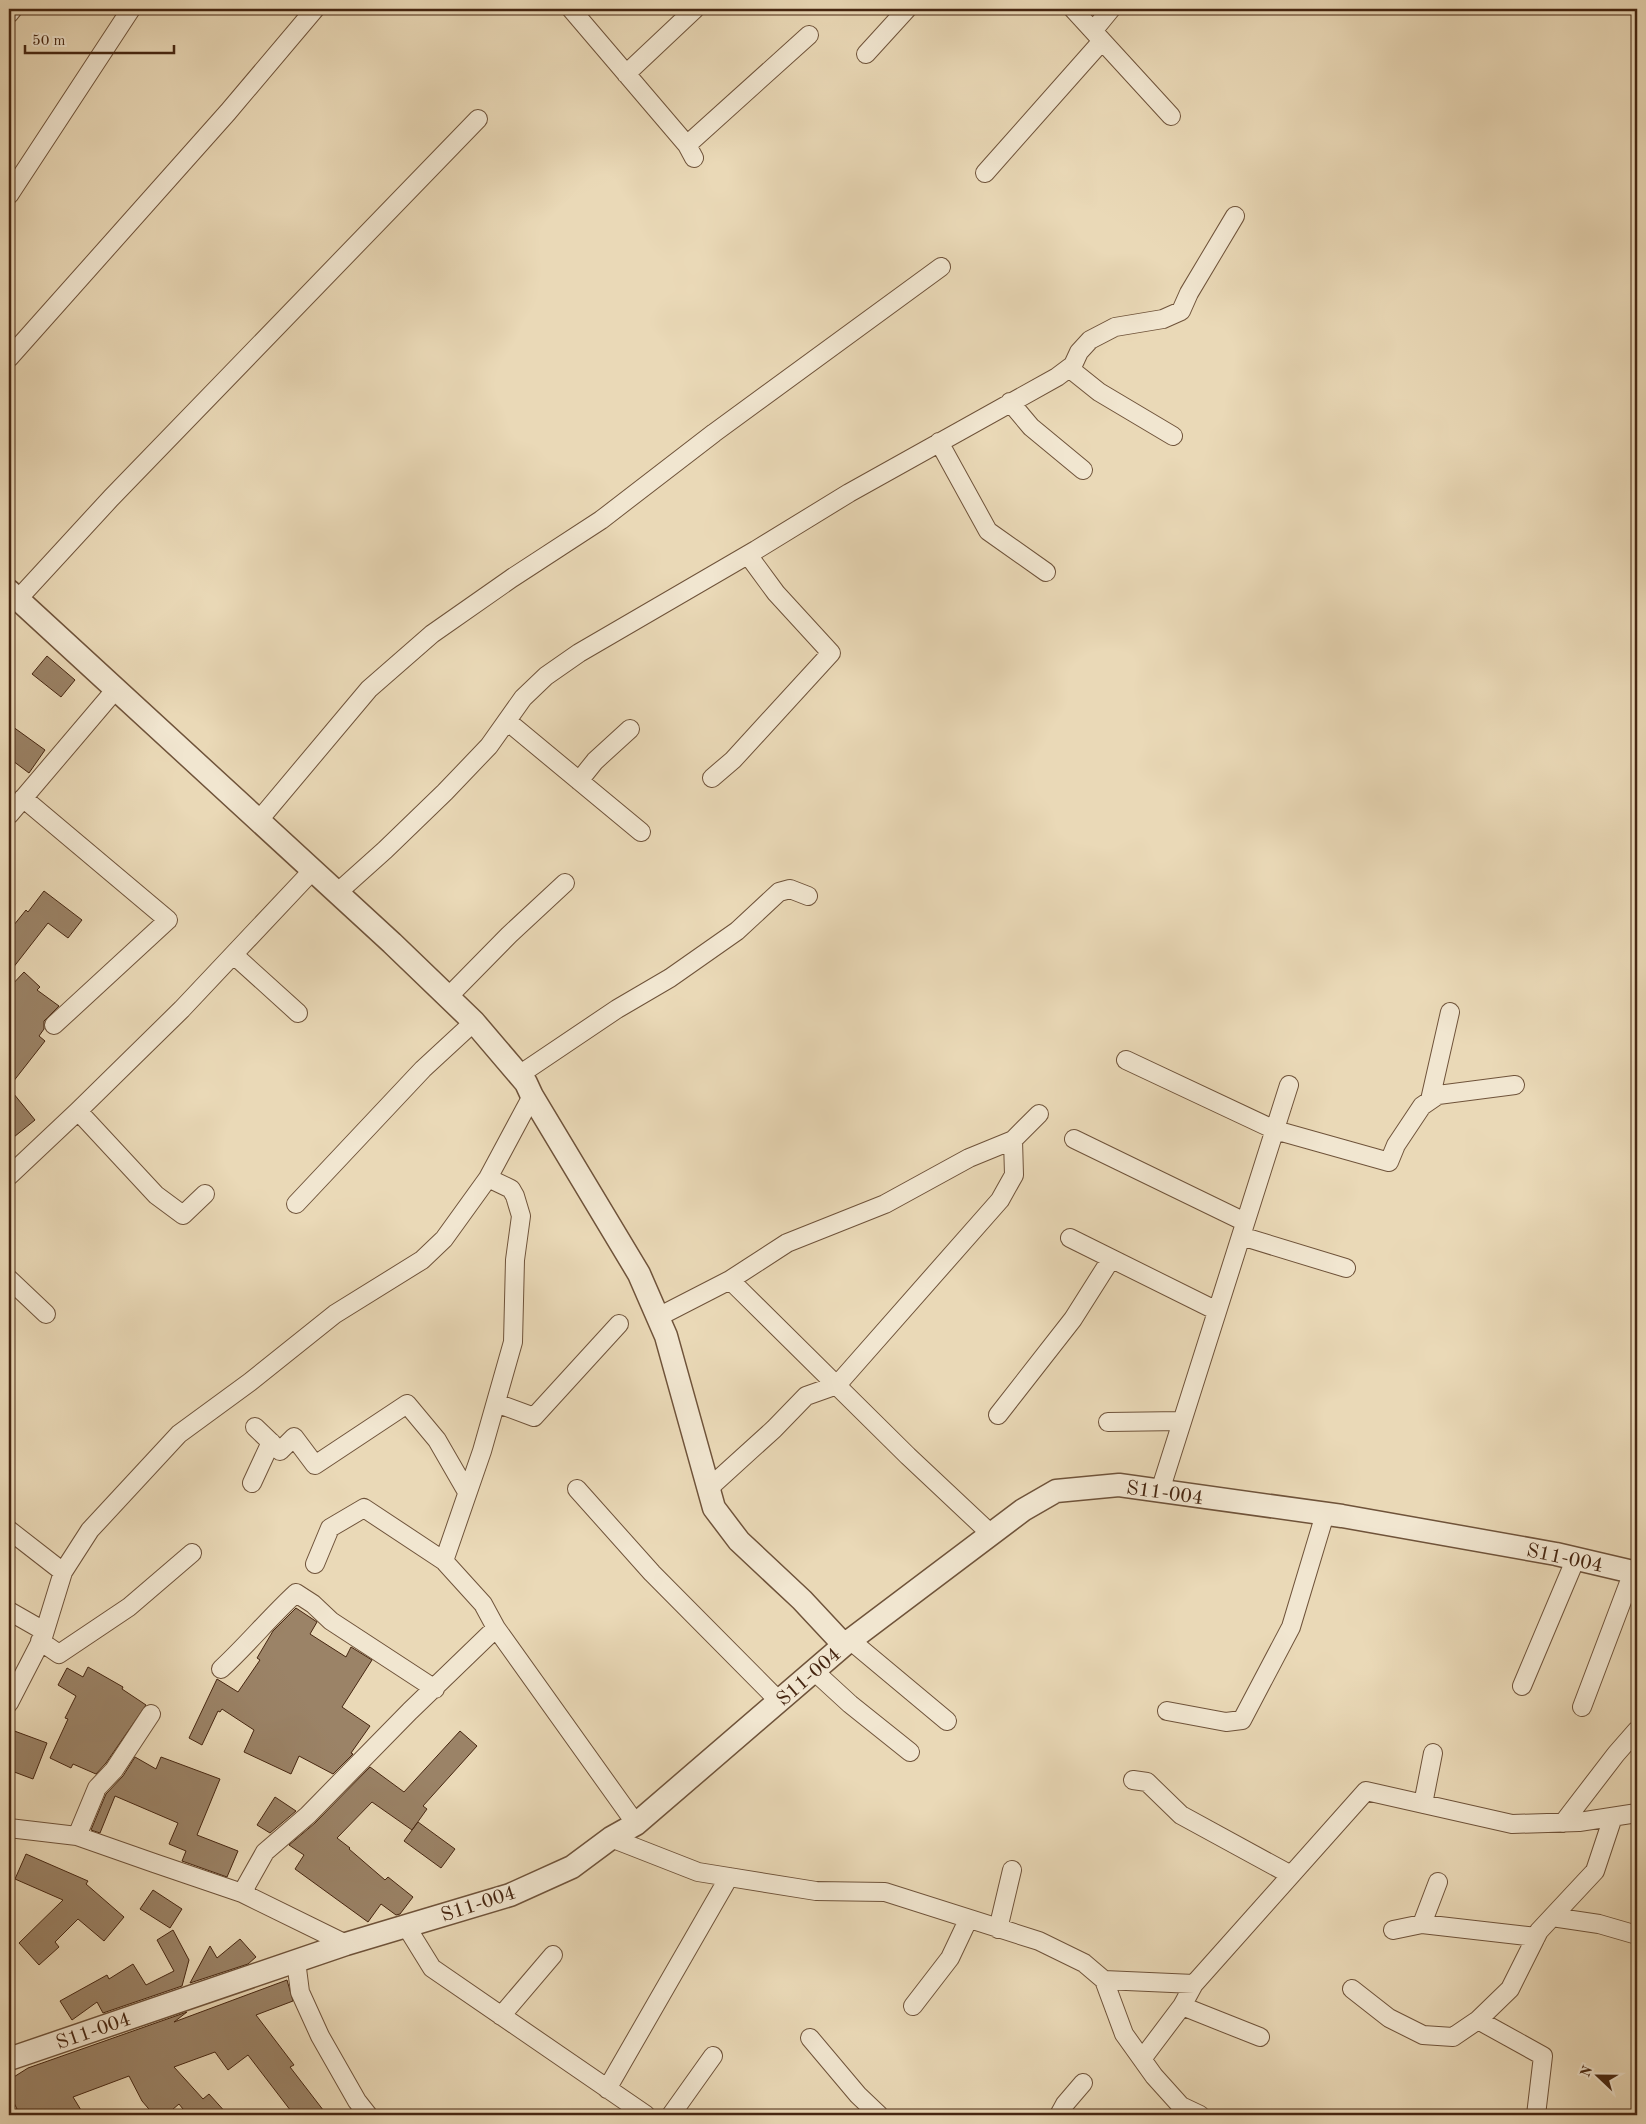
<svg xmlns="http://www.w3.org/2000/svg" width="1646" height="2124" viewBox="0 0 1646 2124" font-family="'Old Standard TT',serif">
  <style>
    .building { fill: #9b8367; stroke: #462611 }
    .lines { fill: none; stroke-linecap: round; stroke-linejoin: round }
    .minor-casing { stroke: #6f533a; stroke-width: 20 }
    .tertiary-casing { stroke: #6f533a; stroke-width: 25 }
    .minor { stroke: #f1e6d0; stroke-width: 18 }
    .tertiary { stroke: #f1e6d0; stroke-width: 22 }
    .labels { text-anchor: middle; stroke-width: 4; stroke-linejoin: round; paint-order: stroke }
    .street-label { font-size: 20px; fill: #462611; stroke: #f1e6d0 }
  </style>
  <rect width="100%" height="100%" fill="#ead9b7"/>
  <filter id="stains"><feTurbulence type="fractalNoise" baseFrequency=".004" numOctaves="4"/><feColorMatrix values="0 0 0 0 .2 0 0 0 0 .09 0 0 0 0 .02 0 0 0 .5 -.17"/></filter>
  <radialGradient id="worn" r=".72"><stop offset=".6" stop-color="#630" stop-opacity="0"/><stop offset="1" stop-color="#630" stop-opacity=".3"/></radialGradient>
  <path class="building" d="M47,656l28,24 -14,17 -29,-23z
    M9,724l36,26 -16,23 -20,-15z
    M44,891l38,29 -14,18 -20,-15 -39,50v-42l17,-21 2,2z
    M24,972l16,15 -3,3 22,16 -15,15v8l-5,7 6,5 -36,46v-99z
    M9,1088l26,32 -26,21z
    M296,1608l21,14 -7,12 36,23 5,-10 21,13 -30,47 28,19 -19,27 2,1 -20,20 -34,-18 -8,18 -47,-22 10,-22 -32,-21 -2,3 -2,-1 -16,34 -13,-7 28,-59 21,13 22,-32 -3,-2 16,-27z
    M88,1667l35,20 -1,2 24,16 -40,58 -10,11 -23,-10 -2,4 -21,-10 18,-39 -3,-1 11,-22 -18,-11 9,-17 16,9z
    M9,1729l38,14 -14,36 -24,-9z
    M460,1731l17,15 -54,60 4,3 -15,21 -40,-28 -35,36 13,10 -1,1 36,31 3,-3 25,20 -13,17 -4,1 -15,-11 -13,18 -73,-53 9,-14 -15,-10 26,-22 55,-56 34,25z
    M135,1757l21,12 5,-12 59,22 -23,56 41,16 -11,26 -45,-16 4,-10 -17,-7 9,-21 -63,-27 -15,37 -9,-3 15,-36 17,-18z
    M275,1797l21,14 -26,22 -13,-8z
    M418,1822l37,27 -14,19 -37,-27z
    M26,1854l62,27 -2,3 38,33 -20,24 -26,-22 -23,23 4,5 -20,18 -20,-22 44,-43 -48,-21z
    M153,1890l29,19 -12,19 -30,-19z
    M173,1930l16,30 -7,26 -79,27 -6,-11 -25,18 -12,-19 47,-26 2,4 24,-15 13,21 28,-14 -17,-31z
    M240,1939l16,18 -8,7 -58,19 20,-37 7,12z
    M287,1980l6,21 -37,14 38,50 -4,2 37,48h-33l-46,-60 -20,15 -13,-18 -41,15 29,32 6,-5 19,21h-42l1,-1 -8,-10 -13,11h-12l-12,-14 -13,-25 -56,21 11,18h-64l-11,-22v-13l19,-12 159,-56 -13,10z"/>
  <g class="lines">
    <defs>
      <path id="minor" d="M571,9l116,136 7,13
        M1073,9l98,107
        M9,14l4,-5
        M1093,31l18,-22
        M866,54l41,-45
        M626,74l69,-65
        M687,145l122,-110
        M985,173l117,-132
        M9,195l122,-186
        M9,358l219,-246 87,-103
        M1069,368l30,24 74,44
        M1010,402l21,25 52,43
        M939,442l49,89 58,41
        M18,599l93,-101 367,-379
        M507,721l134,111
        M712,778l21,-18 98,-107 -55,-60 -28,-38
        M579,781l16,-20 35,-32
        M23,798l145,122 -114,105
        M9,815l107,-126
        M259,820l110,-131 63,-55 80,-56 89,-58 113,-87 227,-166
        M337,893l48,-43 60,-58 44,-46 34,-48 23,-22 33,-23 177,-103 93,-57 208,-116 16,-12 6,-13 11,-12 25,-13 48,-8 18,-8 8,-18 46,-77
        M234,955l64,58
        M448,997l61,-62 56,-52
        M1126,1060l149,70 114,32 7,-17 26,-39 16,-11 77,-10
        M519,1075l98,-66 53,-31 67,-47 42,-39 11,-3 18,7
        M1430,1100l20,-88
        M78,1111l78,84 27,20 22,-21
        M1074,1139l171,83
        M9,1176l69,-65 104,-102 131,-139
        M296,1204l127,-135 51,-47
        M1241,1236l105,32
        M1070,1238l147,73
        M9,1279l37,35
        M730,1280l178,176 83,78
        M658,1317l72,-37 57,-37 98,-39 84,-46 44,-18 26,-26
        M496,1403l38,14 85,-93
        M998,1415l75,-96 38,-60
        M1108,1422l74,-1
        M255,1427l25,24 14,-14 21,28 92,-61 30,36 30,52
        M252,1483l19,-41
        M709,1488l65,-59 32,-33 31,-11 163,-185 14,-25 -1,-35
        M577,1489l75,84 127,128
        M1160,1491l129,-406
        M9,1530l54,42
        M444,1561l38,-110 31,-109 2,-82 6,-44 -6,-20 -4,-7 -23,-11
        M315,1564l15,-36 34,-20 80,53 39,43 13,24 140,196
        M9,1611l35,20
        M850,1640l97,81
        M40,1641l19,13 70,-47 63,-54
        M221,1669c26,-24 49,-52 75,-76l17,11 18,17 104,68
        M814,1671l36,33 60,48
        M1522,1686l54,-128
        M9,1703l34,-66 20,-65 27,-42 89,-96 71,-52 85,-68 87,-54 22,-21 44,-61 44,-82
        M1582,1707l51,-135
        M1167,1711l59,11 16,-2 49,-93 34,-113
        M1133,1780l14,2 34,33 110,60
        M1423,1804l10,-51
        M1563,1823l53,-69 21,-24
        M9,1828l68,8 77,27 88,30 104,51
        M77,1836l20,-48 17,-18 37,-56
        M611,1838l87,34 118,19 69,1 154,49 45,22 20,17 20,54 30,42 27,30 1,9
        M242,1893l23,-41 43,-37 102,-104 86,-83
        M1552,1917l47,7 38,11
        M1422,1924l16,-42
        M406,1926l26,42 214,147
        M998,1929l14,-59
        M1393,1930l29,-6 114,13
        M296,1961l4,31 20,44 37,65 11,14
        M1104,1980l90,4 172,-193 146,33 67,-2 58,-9
        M1352,1989l37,29 34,17 30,2 25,-17 32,-31 29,-58 56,-60 18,-54
        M913,2006l37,-48 18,-38
        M1182,2006l78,31
        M501,2016l52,-61
        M1478,2020l65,36 -7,59
        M810,2038l48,57 21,20
        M1142,2059l40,-53 12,-22
        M607,2089l122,-212
        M1181,2106l19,9
        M671,2115l42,-59
        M1059,2115l6,-11 18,-21"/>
      <path id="tertiary" d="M9,591l383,352 82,79 52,61 6,13 107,178 27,62 48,172 25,33 63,59 42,45
        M9,2059l337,-115 164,-49 62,-28 39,-29 25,-14 208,-179 179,-135 33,-19 63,-6 223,31 214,38 81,19"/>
    </defs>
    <use href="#minor" class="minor-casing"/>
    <use href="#tertiary" class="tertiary-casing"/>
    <use href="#minor" class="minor"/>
    <use href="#tertiary" class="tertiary"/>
  </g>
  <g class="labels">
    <g class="street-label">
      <text transform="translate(1165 1492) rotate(8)" y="7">S11-004</text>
      <text transform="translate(1565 1557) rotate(12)" y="7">S11-004</text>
      <text transform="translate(808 1676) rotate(-41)" y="7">S11-004</text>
      <text transform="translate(478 1903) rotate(-18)" y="7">S11-004</text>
      <text transform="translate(93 2030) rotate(-19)" y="7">S11-004</text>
    </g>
  </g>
  <rect width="1646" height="2124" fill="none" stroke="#ead9b7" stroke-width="30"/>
  <rect x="10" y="10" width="1626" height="2104" fill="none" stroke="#462611" stroke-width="2.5"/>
  <rect x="15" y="15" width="1616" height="2094" fill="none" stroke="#462611"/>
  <g transform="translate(1598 2076) rotate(292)" stroke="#f1e6d0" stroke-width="4" paint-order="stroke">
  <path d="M0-4L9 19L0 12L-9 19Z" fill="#462611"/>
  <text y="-8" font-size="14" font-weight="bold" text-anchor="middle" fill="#462611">N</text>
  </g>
  <path d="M25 45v8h149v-8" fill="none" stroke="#462611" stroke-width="2.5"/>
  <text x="32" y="45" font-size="15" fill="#462611" stroke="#f1e6d0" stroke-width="4" paint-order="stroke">50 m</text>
  <rect width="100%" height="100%" filter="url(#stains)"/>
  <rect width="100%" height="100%" fill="url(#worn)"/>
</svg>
